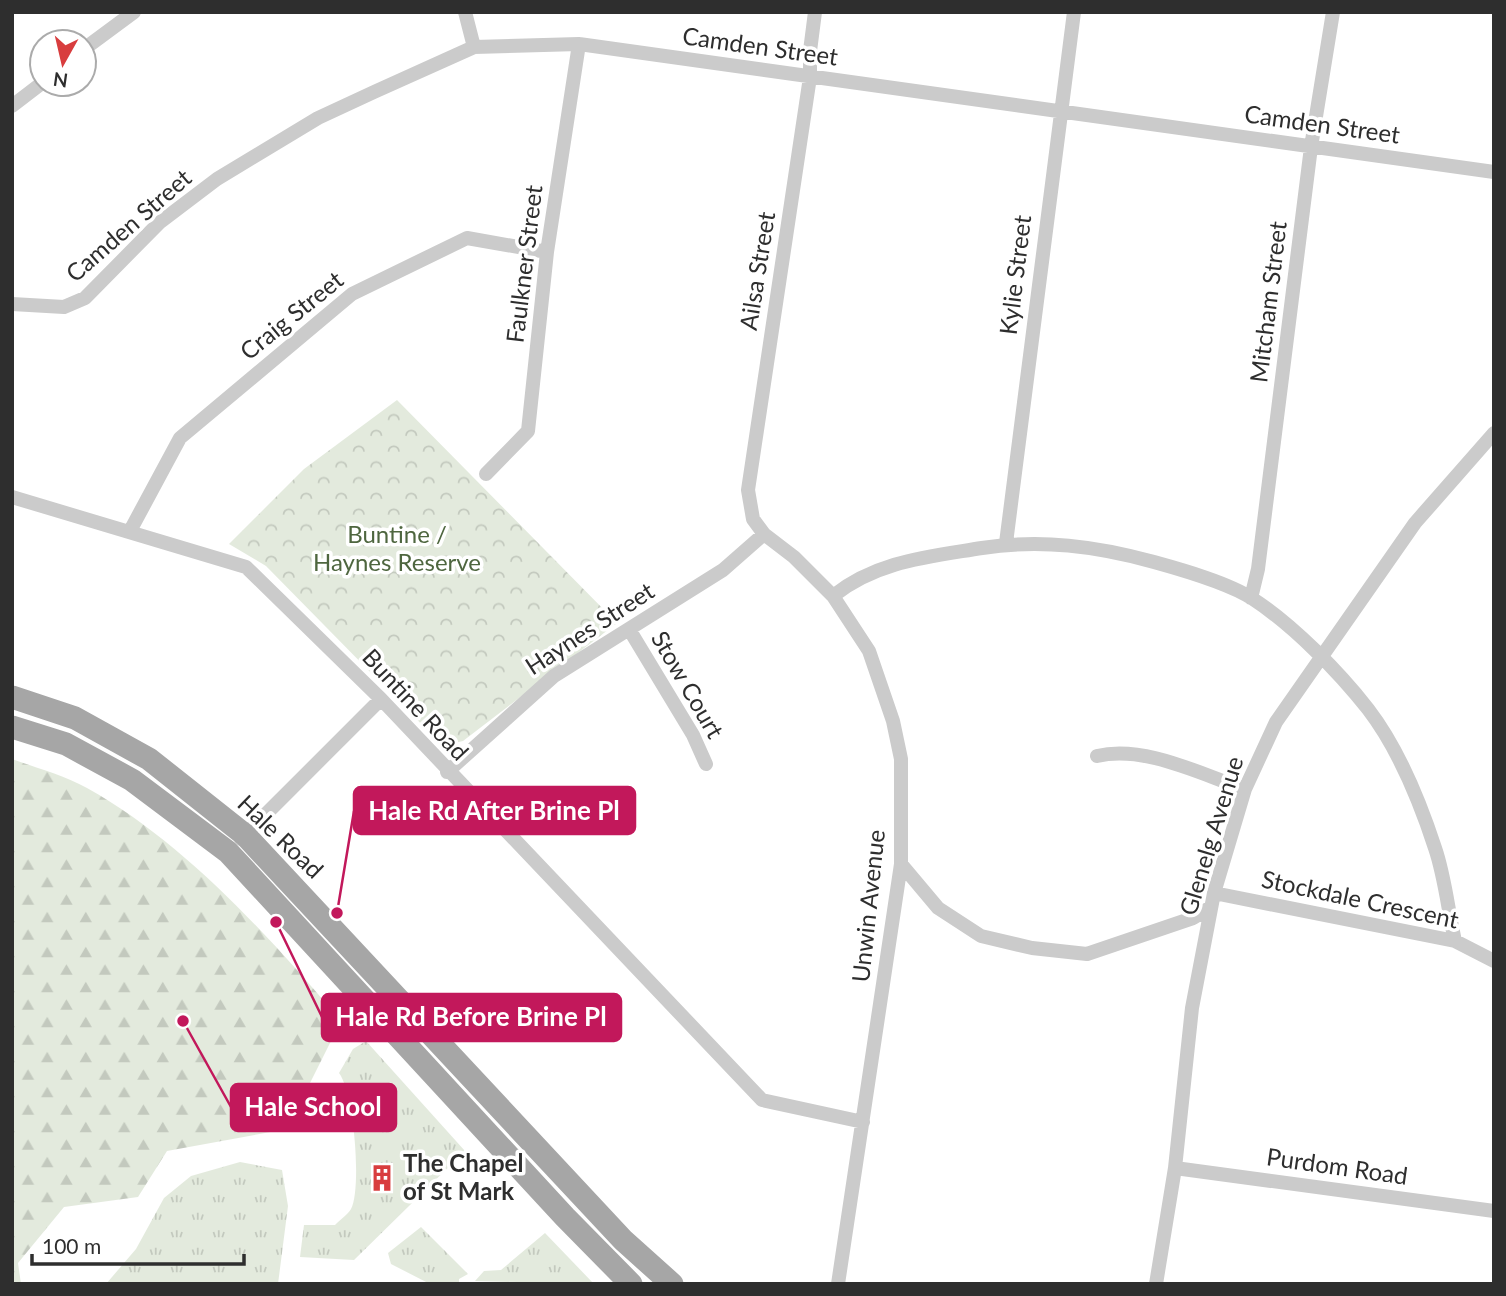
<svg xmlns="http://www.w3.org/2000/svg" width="1506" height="1296" viewBox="0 0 1506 1296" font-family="Lato,sans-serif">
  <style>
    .grass { fill: url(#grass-tufts) }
    .forest { fill: url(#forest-firs) }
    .park { fill: url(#park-crowns) }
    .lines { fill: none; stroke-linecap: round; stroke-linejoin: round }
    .minor { stroke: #cbcbcb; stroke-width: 14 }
    .primary { stroke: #a6a6a6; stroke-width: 23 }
    .labels { text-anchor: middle; stroke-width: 7; stroke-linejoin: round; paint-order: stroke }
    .street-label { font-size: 24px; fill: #2e2e2e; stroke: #fff }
    .park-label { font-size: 24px; fill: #4e663f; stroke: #fff }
    .poi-label { font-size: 24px; font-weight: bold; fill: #2e2e2e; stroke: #fff; text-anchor: start }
    .leader { fill: none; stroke: #c2185b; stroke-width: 2.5 }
    .callout-dot { fill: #c2185b; stroke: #fff; stroke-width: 2.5 }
    .callout { fill: #c2185b; stroke: #c2185b; stroke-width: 2.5 }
    .callout-label { font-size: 26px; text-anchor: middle; font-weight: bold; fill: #fff }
  </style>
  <defs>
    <pattern id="grass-tufts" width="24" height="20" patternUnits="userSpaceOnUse" patternTransform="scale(1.75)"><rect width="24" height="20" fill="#e3eadd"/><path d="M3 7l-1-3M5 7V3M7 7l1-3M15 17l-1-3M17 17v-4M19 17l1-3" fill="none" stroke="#c3c9be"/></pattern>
    <pattern id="forest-firs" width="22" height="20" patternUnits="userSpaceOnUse" patternTransform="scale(1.75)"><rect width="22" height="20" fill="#e3eadd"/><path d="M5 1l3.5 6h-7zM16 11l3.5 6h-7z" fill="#c3c9be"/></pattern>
    <pattern id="park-crowns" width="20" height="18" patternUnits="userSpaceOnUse" patternTransform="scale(1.75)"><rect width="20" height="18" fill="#e3eadd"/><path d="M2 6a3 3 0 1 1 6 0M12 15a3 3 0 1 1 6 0" fill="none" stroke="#c3c9be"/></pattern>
  </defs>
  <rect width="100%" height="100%" fill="#fff"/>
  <path class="grass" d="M366,1041l99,110 -111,109 -54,-3 4,-32h31c5,-5 13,-11 16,-16 11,-21 3,-117 -12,-136l14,-24z
    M240,1162l42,8 6,36 -10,78h-172l30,-35 28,-51 27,-22z
    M421,1227l47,47 -9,5v5h-29l-39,-20 -3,-11z
    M545,1233l49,51 -119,-3 9,-10 17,-1z"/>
  <path class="forest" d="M12,759c24,9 52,16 75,29 97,54 183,149 254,233l-54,108 -120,22 -29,46 -74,10 -46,56 3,21h-9z"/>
  <path class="park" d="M397,400l220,223 -154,118 -13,3 -11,-2 -173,-176 -37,-22 75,-75z"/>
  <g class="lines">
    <path class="minor" d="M465,12l9,35
      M815,12l-5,39v26l-62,413 5,29 11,15 30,23 39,39 36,55 24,70 8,38v105l-63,420
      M84,49l50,-37
      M12,106l30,-23
      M12,304l52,3 21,-9 74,-75 58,-44 101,-61 56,-26 100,-45 105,-3 915,128
      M486,474l42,-43 19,-179 32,-208
      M12,497l234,70 135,132 381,401 101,22
      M130,531l50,-93 172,-144 115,-56 80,14
      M1006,543l68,-531
      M833,596c44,-35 95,-39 149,-48 59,-9 114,-2 172,14 29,8 75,21 99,37 40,26 86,73 115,110 30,39 52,93 67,139 10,29 13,62 20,93
      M1251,598l7,-29 53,-422 22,-135
      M629,629l64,106 13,29
      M1097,756c48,-11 103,18 148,33
      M447,772l107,-96 169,-106 41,-36
      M241,839l140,-140
      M901,864l37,44 43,28 51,12 55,6 106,-36 18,-11
      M1214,893l241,48 39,20
      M1175,1168l319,43
      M1156,1284l19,-116 17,-160 22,-115 31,-104 31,-67 139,-199 79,-90"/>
    <path class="primary" d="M12,697l63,21 74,41 96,76 378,405 49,44
      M12,727l54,17 66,36 96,72 337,365 66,67"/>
  </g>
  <defs>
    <symbol id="building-bare" viewBox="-9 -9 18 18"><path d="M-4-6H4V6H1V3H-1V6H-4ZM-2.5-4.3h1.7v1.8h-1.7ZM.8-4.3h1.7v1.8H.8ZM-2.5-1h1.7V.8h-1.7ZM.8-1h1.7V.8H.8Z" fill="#d83d3e" stroke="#fff" stroke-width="2.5" paint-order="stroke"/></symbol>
  </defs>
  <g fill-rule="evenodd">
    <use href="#building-bare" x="363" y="1159" width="38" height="38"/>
  </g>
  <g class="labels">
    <g class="street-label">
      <text transform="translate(760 47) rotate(8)" y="8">Camden Street</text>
      <text transform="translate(1322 125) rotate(8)" y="8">Camden Street</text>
      <text transform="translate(129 226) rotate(-41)" y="8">Camden Street</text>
      <text transform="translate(525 264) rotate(-83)" y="8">Faulkner Street</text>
      <text transform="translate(758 271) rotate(-81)" y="8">Ailsa Street</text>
      <text transform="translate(1016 275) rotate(-83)" y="8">Kylie Street</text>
      <text transform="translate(1269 302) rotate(-83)" y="8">Mitcham Street</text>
      <text transform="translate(292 316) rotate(-39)" y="8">Craig Street</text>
      <text transform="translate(590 629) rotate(-33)" y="8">Haynes Street</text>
      <text transform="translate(687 685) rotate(60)" y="8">Stow Court</text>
      <text transform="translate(415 705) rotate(47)" y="8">Buntine Road</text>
      <text transform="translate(1212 836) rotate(-73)" y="8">Glenelg Avenue</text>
      <text transform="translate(280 837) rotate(44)" y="8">Hale Road</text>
      <text transform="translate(1360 900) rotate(12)" y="8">Stockdale Crescent</text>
      <text transform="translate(869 906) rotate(-84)" y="8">Unwin Avenue</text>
      <text transform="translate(1337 1167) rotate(8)" y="8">Purdom Road</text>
    </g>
    <g class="park-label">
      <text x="397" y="543">Buntine /<tspan x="397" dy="28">Haynes Reserve</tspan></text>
    </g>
    <g class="poi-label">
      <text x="403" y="1172">The Chapel<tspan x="403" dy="28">of St Mark</tspan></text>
    </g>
  </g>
  <path class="leader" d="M337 913L354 811M276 922L322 1017M183 1021L231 1107"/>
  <g class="callout-dot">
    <circle cx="337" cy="913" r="7"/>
    <circle cx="276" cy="922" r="7"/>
    <circle cx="183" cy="1021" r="7"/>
  </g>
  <g class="callout">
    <rect x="354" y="787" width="281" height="47" rx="7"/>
    <rect x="322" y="994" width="299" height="47" rx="7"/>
    <rect x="231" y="1084" width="165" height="47" rx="7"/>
  </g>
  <g class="callout-label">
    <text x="494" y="820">Hale Rd After Brine Pl</text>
    <text x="471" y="1026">Hale Rd Before Brine Pl</text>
    <text x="313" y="1116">Hale School</text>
  </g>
  <rect width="1506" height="1296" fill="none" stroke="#2e2e2e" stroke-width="28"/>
  <g transform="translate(63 63) rotate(188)"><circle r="33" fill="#ffffff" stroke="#ababab" stroke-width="2"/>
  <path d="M0-5L12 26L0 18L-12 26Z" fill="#d83d3e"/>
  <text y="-10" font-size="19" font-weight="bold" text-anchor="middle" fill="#2e2e2e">N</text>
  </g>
  <path d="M32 1254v10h212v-10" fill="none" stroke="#2e2e2e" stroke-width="3.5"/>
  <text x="42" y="1254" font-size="21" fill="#2e2e2e" stroke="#ffffff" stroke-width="5" paint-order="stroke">100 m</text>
</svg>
